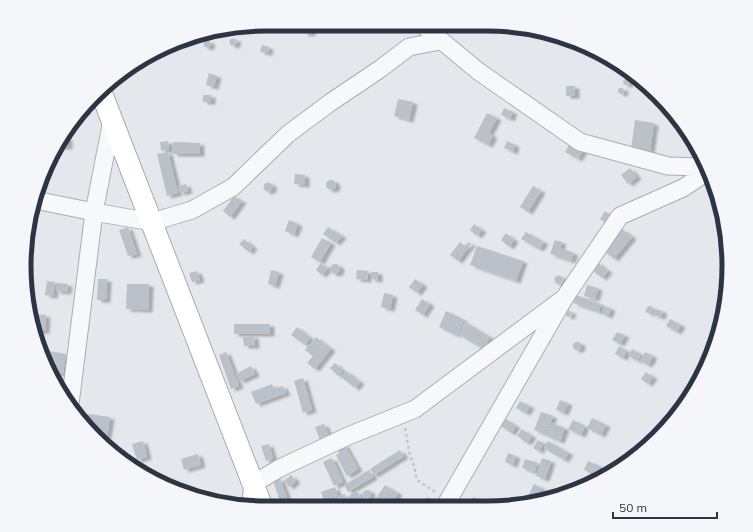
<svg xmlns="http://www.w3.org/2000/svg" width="753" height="532" viewBox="0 0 753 532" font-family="Mulish,sans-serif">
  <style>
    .building { fill: #bbc1c9; filter: url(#shadow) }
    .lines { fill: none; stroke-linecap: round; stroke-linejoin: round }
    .minor-casing { stroke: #a9aeb6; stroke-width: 19 }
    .major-casing { stroke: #a3acb7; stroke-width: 23 }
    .path { stroke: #c2c5cb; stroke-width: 2.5; stroke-dasharray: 3 3; stroke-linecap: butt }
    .minor { stroke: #f7f8fa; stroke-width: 17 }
    .major { stroke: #fff; stroke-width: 21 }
    .rim { fill: none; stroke: #2c3544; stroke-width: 5 }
  </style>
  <defs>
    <filter id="shadow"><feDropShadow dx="4.5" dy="2.5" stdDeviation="1" flood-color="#0004"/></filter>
  </defs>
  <rect width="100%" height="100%" fill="#e4e7eb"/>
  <path class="building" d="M304,25h8l-1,9 -8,-1z
    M229.5 42a3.5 3.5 0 1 1 7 0a3.5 3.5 0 1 1-7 0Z
    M203.5 44a3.5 3.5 0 1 1 7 0a3.5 3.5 0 1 1-7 0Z
    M262,45l7,2 -1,6 -8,-1z
    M209,73l8,3 -3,11 -8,-2z
    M623 82a3 3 0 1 1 6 0a3 3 0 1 1-6 0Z
    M566,86h9v10h-9z
    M618 91a3 3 0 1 1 6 0a3 3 0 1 1-6 0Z
    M203,95h8v7h-8z
    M398,99l15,3 -4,18 -15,-4z
    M504,108l9,4 -3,7 -9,-4z
    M487,113l10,5 -8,15 4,3 -5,9 -14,-7z
    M635,120l19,3 -4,29 -19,-3z
    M68,138v9h-9l5,-9z
    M168,141l1,9 -8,1 -1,-9z
    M507,141l8,4 -2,7 -9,-4z
    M173,142l27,1v11h-27z
    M570,143l13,7 -5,9 -13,-7z
    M168,152l10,41 -11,3 -10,-42z
    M630,168l7,9 -9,7 -7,-9z
    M295,174l10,1v10l-11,-1z
    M326 185a5 5 0 1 1 10 0a5 5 0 1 1-10 0Z
    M263.5 187a4.5 4.5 0 1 1 9 0a4.5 4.5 0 1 1-9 0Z
    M186,184l2,7 -8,2 -2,-7z
    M533,186l8,5 -13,21 -8,-5z
    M234,196l8,5 -12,16 -7,-6z
    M605,211l7,5 -5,8 -7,-5z
    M289,220l9,4 -4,11 -9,-4z
    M474,224l8,6 -5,6 -7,-6z
    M128,227l9,27 -9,2 -9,-26z
    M328,227l14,9 -6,7 -13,-9z
    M622,229l10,8 -18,22 -10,-8z
    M526,232l18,10 -5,7 -18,-10z
    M506,233l8,7 -5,7 -8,-7z
    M322,238l9,5 -11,19 -9,-5z
    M244,239l9,8 -4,5 -10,-8z
    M555,240l7,2 -2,6 14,5 -3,8 -21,-7z
    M460,242l5,4 4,-4 2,2 -13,17 -8,-6z
    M477,246l46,15 -7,20 -46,-16z
    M597,262l11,9 -6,7 -11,-9z
    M321,263l7,5 -6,7 -6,-5z
    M330 269a5 5 0 1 1 10 0a5 5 0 1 1-10 0Z
    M271,270l8,2 -4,14 -7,-2z
    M357,270l11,1 -1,9 -11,-1z
    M197,271l3,9 -8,2 -3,-9z
    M371,272h7v8l-7,-1z
    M554.5 280a4.5 4.5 0 1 1 9 0a4.5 4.5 0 1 1-9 0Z
    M98,279h9l-1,21h-9z
    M415,279l8,6 -6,8 -8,-6z
    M47,281l8,1 -2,14 -8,-1z
    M56,283l12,1 -1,8 -11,-1z
    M127,284h22l-1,26 -22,-1z
    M587,285l11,3 -3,11 -11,-3z
    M384,293l9,2 -3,14 -9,-2z
    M576,295l25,9 -2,8 -26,-9z
    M422,299l8,5 -7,11 -8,-5z
    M604,306l7,2 -3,8 -6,-2z
    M648,306l5,1 -2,7 -6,-2z
    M655,309l8,2 -2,6 -8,-2z
    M567,310l5,2 -2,5 -4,-1z
    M446,311l18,9 -8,15 -17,-8z
    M29,314l17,1 -1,16h-10z
    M670,319l11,6 -4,7 -11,-6z
    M465,322l25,15 -7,12 -25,-15z
    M234,324h36v10h-36z
    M297,327l13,11 -5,7 -14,-10z
    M617,332l8,3 -5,9 -8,-4z
    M254,336l1,10h-11l-1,-9z
    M316,337l15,12 -16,20 -8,-6 6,-7 -8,-6z
    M706,341h7l-3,11h-4z
    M573 346a4 4 0 1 1 8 0a4 4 0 1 1-8 0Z
    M619,346l8,5 -4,7 -8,-4z
    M632,349l9,5 -3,7 -10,-5z
    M48,351l18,3 -3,20 -14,-1 -3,-9z
    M226,352l13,34 -8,3 -12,-34z
    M645,352l8,4 -5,9 -8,-4z
    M335,363l8,8 -5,5 -8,-8z
    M251,366l4,8 -15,7 -4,-7z
    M346,371l14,11 -5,6 -14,-11z
    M646,372l7,5 -5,7 -7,-5z
    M52,377l10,1 -1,13 -4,-7z
    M303,378l9,32 -9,3 -9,-32z
    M272,384l2,5 9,-3 3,7 -30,11 -5,-12z
    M560,400l8,3 -4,10 -8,-3z
    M520,401l10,5 -4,7 -10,-5z
    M541,412l12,4 -7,19 -12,-5z
    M81,413l29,4 -3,19 -11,-1 -12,-9 -4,-6z
    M592,418l14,7 -5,10 -14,-7z
    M506,419l10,7 -5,7 -10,-7z
    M573,420l12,6 -4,9 -13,-6z
    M552,423l13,5 -5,13 -13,-5z
    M324,424l7,17 -9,4 -7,-18z
    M522,429l10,7 -5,7 -10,-7z
    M538,440l6,3 -5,8 -6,-3z
    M143,441l4,16 -10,3 -5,-16z
    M548,441l21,12 -5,7 -20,-12z
    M269,444l4,15 -7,2 -5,-15z
    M344,444l14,25 -11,7 -11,-21 3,-2 -3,-5z
    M400,450l4,6 -30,19 -4,-6z
    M508,453l8,3 -3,9 -8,-3z
    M198,454l3,11 -17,5 -3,-11z
    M332,458l11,24 -9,4 -11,-24z
    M542,458l9,3 -6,18 -9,-3z
    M525,459l13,4 -4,9 -12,-4z
    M588,461l12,5 -4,10 -12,-6z
    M369,470l4,7 -25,15 -4,-7z
    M291,475l5,6 -7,6 -5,-6z
    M280,478l10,29h-8l-9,-26z
    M534,484l8,4 -9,13 -6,-3z
    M385,485l13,8 -8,14h-8l-8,-6z
    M335,487l3,8 -14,6 -3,-9z
    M363 494a4 4 0 1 1 8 0a4 4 0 1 1-8 0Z
    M357,491l5,8 -10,6 -5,-8z
    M345,494l5,13h-12l-4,-9z
    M427,497l10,5 -3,4h-12z
    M473,497l22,9h-26z"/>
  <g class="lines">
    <defs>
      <path id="minor" d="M425,27l53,44 102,71 88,24 36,1
        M35,200l59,12 58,10 40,-12 41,-23 55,-53 43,-32 49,-33 29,-22 31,-6
        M70,404l24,-192 18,-92
        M445,506l120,-209 55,-81 63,-28 24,-16
        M250,507l3,-23 27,-16 68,-32 67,-27 145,-108"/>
      <path id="major" d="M101,92l161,415"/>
    </defs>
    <use href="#minor" class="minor-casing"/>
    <use href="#major" class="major-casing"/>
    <path class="path" d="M405,428l4,23 5,15 3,14 18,12"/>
    <use href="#minor" class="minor"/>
    <use href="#major" class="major"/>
  </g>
  <path d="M0 0H753V532H0ZM266 31H487A235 235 0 0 1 722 266V266A235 235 0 0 1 487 501H266A235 235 0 0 1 31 266V266A235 235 0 0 1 266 31Z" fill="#f4f6f9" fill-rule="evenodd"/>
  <path class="rim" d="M266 31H487A235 235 0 0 1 722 266V266A235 235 0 0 1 487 501H266A235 235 0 0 1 31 266V266A235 235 0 0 1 266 31Z"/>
  <path d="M613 512v6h104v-6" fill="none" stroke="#2c3544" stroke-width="2"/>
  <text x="619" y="512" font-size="12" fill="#2c3544" stroke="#f4f6f9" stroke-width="3" paint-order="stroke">50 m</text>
</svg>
